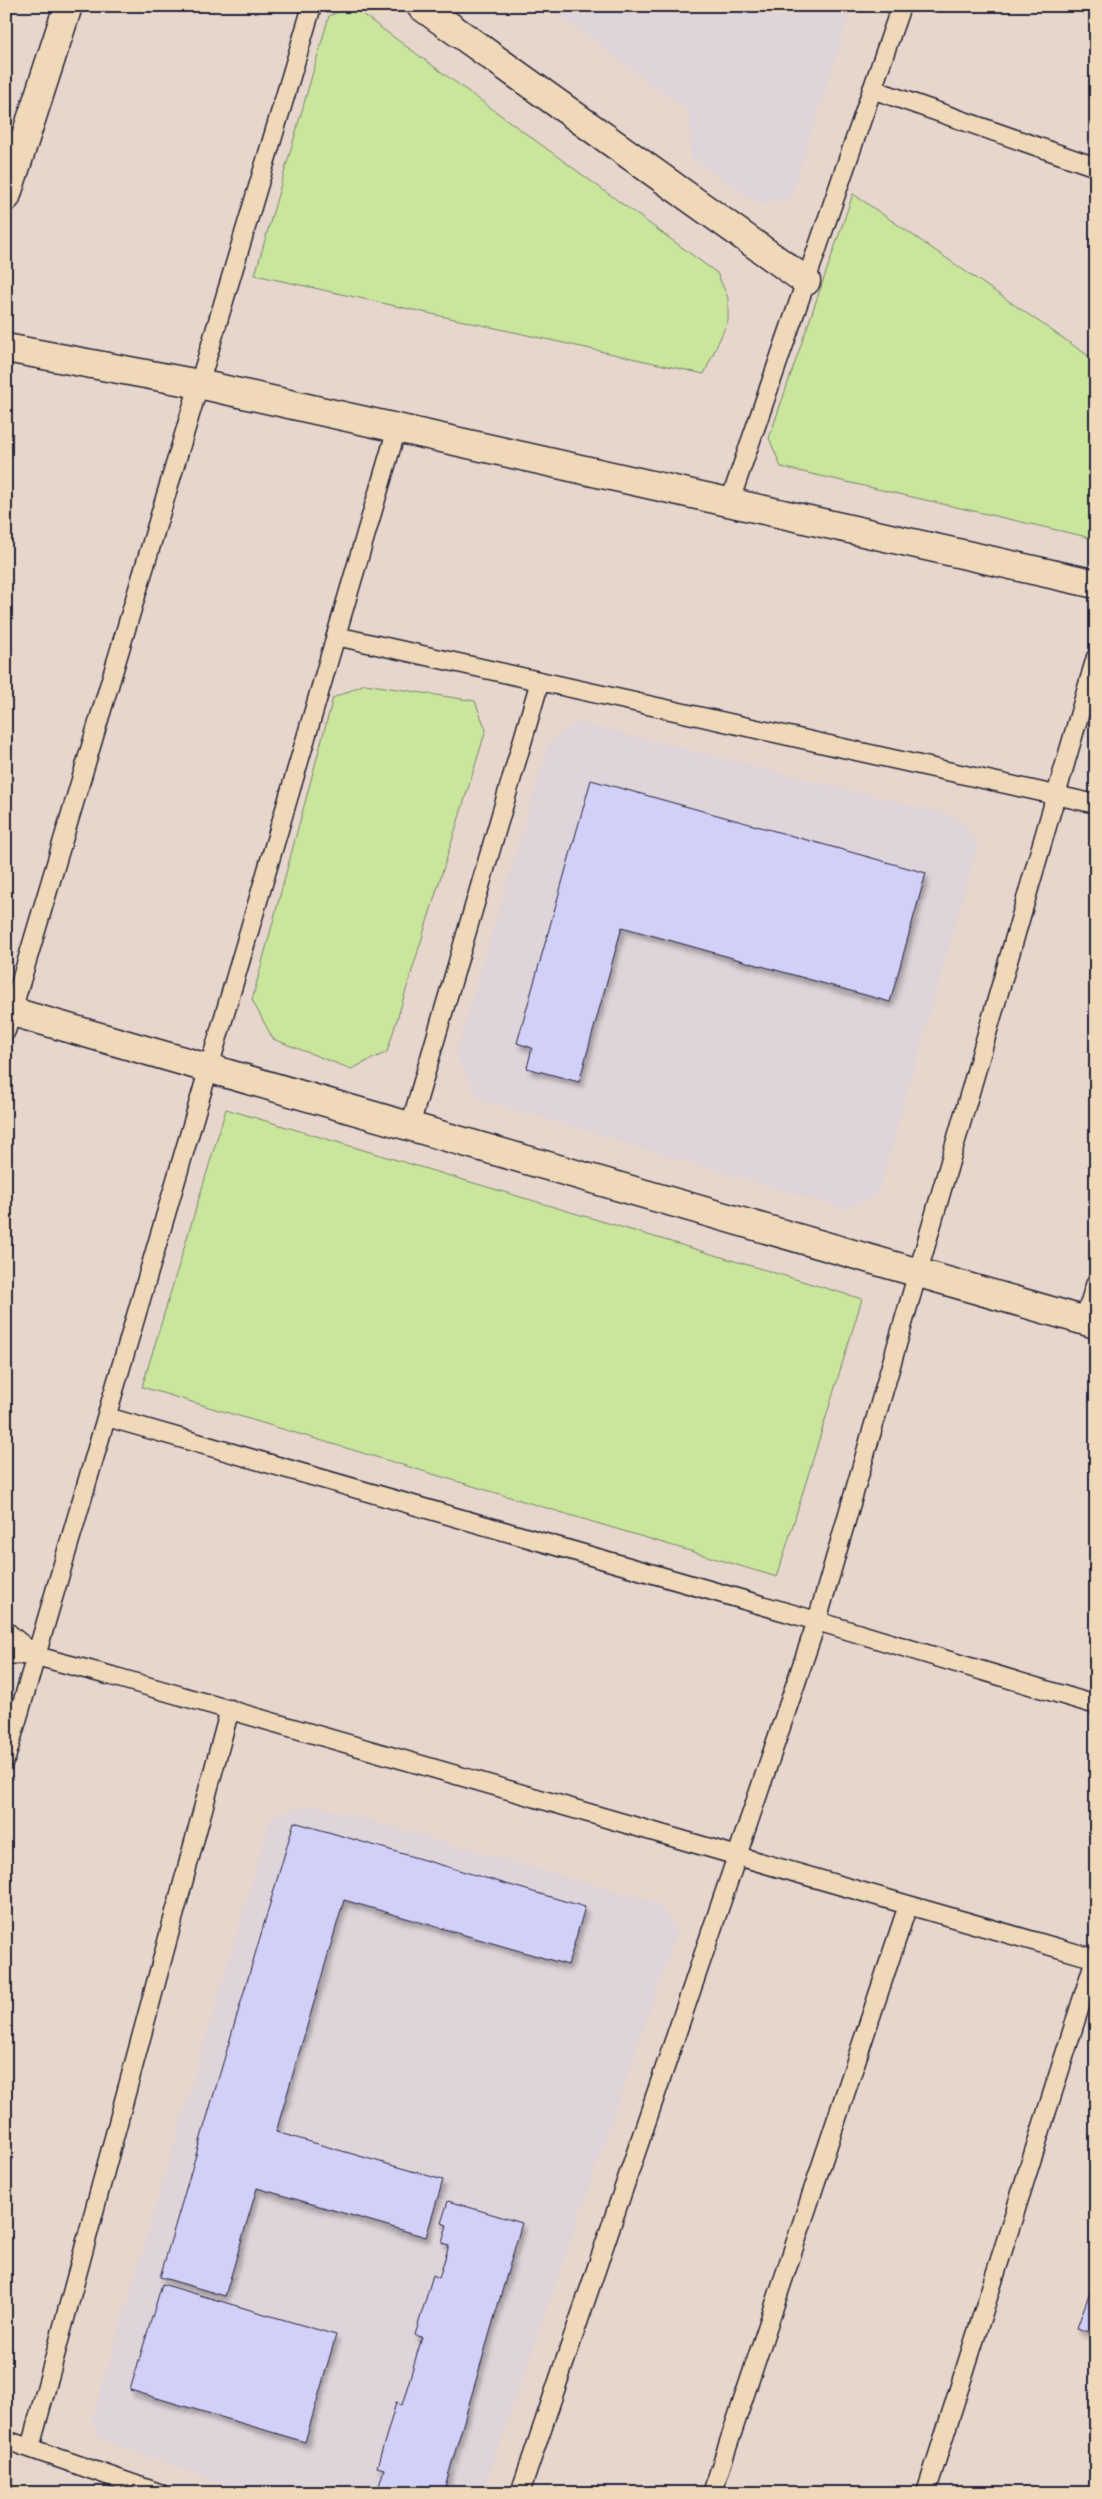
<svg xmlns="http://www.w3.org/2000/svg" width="1102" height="2499" viewBox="0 0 1102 2499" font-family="Mynerve,sans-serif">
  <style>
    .built { fill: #dfd4da }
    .green { fill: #cae59c; stroke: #76846c }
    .building { fill: #d0d0f9; stroke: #22223b; filter: url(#shadow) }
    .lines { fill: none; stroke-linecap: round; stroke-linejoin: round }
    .lane-casing { stroke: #22223b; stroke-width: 21 }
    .street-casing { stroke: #22223b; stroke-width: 31 }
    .lane { stroke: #f0d9b8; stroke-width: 18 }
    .street { stroke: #f0d9b8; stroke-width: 28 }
  </style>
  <defs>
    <filter id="shadow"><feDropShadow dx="3" dy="5.5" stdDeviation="2.5" flood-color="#0004"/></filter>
  </defs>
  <rect width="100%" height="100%" fill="#e6d6cc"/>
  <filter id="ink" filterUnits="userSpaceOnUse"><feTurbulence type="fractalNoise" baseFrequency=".02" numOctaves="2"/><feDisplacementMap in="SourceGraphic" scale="10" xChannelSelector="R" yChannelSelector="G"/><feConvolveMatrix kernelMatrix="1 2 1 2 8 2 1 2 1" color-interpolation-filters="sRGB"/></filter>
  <g filter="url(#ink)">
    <path class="built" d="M547,6h305l-61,190 -29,9 -71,-47 -1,-46z
      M577,722l377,94 24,28 -100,350 -33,15 -367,-111 -22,-44 93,-311z
      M315,1805l345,99 17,28 -194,561h-233l-148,-53 -10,-19 180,-606z"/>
    <path class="green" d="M351,6l366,267 11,25v23l-24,53 -449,-99 74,-259z
      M853,194l243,167v178l-315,-72 -12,-29z
      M365,684l110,17 11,29 -99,322 -36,17 -78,-30 -21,-39 81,-302z
      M226,1109l636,190 -85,278 -635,-190z"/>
    <path class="building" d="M591,780l335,93 -36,129 -268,-75 -43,155 -52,-14 5,-20 -15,-5z
      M294,1822l291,85 -17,58 -224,-65 -68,232 167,48 -17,57 -169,-49 -32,108 -65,-19z
      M448,2201l74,22 -79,270h-66l7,-24 -7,-2 19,-64 6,2 20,-68 -7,-2 18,-60 6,3 10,-33 -7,-2 5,-18 -6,-2z
      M1096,2275v60l-19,-7z
      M162,2284l174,51 -31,107 -175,-52z"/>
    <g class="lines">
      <defs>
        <path id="lane" d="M872,89l224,78
          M730,501l171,-495
          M336,636l760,168
          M6,1031l306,-1025
          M410,1126l130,-445
          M1084,1321l12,-39
          M107,1417l710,204 279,84
          M6,1631l30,25
          M6,1654l30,2 76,20 984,283
          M6,1758l391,-1330
          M6,2440l153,53
          M30,2448l200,-739
          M520,2493l297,-872 279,-964
          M712,2493l196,-588
          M926,2493l169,-534"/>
        <path id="street" d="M421,6l385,275
          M6,197l62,-191
          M6,348l193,36 897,200
          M6,1010l1090,314"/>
      </defs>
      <use href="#lane" class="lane-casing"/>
      <use href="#street" class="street-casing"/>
      <use href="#lane" class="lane"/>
      <use href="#street" class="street"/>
    </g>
  </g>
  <rect width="1102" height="2499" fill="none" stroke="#f0d9b8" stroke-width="25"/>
  <rect x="12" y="12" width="1077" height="2474" fill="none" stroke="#22223b" stroke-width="2" filter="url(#ink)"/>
</svg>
